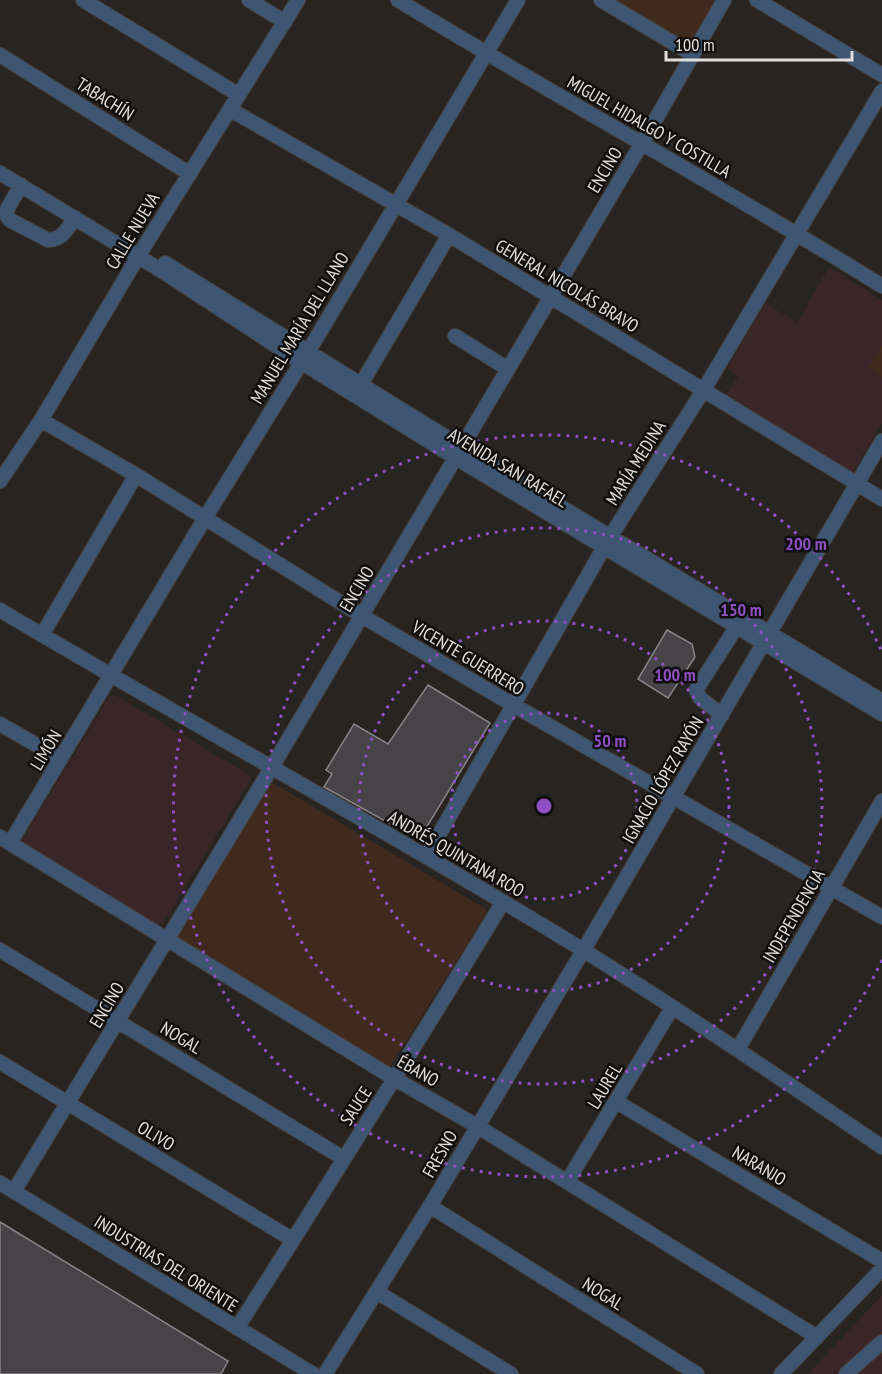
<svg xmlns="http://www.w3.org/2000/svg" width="882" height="1374" viewBox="0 0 882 1374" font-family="'PT Sans Narrow',sans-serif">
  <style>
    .industrial { fill: #3a2628 }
    .green { fill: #402a1d }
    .building { fill: #474448; stroke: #868487; stroke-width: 1.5 }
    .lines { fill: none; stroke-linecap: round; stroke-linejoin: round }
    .minor-casing { stroke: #454240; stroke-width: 16 }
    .minor { stroke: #3e5672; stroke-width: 14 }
    .ring { fill: none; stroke: #8f50c5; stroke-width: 3; stroke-dasharray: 3 6 }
    .labels { text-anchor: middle; stroke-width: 5; stroke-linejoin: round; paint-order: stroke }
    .street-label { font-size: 18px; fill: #e0dedc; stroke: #0f0e0d }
    .centre { fill: #8f50c5; stroke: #0f0e0d; stroke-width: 3 }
    .ring-label { font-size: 18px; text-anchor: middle; font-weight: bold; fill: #8f50c5; stroke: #0f0e0d; stroke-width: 5; stroke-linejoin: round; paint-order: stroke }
  </style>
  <rect width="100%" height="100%" fill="#272422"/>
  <path class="industrial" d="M829,267l53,33v123l-32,53 -125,-78 13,-22 -11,-7 38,-66 32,19z
    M115,695l136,81v3l-87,143 -8,3 -133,-81 -1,-4 87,-143z
    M882,1295v79h-74z"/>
  <path class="green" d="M605,0h112l-26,45 -9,1z
    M882,345v32l-14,-9z
    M268,784h7l211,125v5l-97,154 -213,-130z"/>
  <path class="building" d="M667,630l25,14 3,13 -27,41 -30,-19z
    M428,685l62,38 -67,110 -25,-15 -4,8 -70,-39 8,-13 -6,-4 28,-46 34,20z
    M0,1222l228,139 -7,13h-221z"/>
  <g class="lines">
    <defs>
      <path id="minor" d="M83,0l156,95
        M249,0l36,22
        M398,0c160,98 325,187 484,286
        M601,0l91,54
        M757,0l125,75
        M0,55l190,119
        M231,110l218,125 433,264
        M0,173l162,98 139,91 155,96 426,256
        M21,185l-16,28 5,7 38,20c14,0 19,-11 27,-22
        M165,263l297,184 420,254
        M455,336l53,33
        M357,391l92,-156
        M41,420l95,55 226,141 153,90 367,211
        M0,481l41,-61 101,-170 156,-250
        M0,610c193,115 391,222 583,340 101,63 200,130 299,197
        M42,635l94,-160
        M722,715l-22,-17 -4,-8 45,-70
        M0,724l61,35
        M0,837l395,242 82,47 340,211
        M10,843l195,-325 103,-166 210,-352
        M426,857l184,-320 93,-146 179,-300
        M0,950l343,208
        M738,1049l144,-248
        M0,1062l293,178
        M617,1102l265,159
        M567,1182l105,-174
        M0,1183l313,191
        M14,1191l258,-424 370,-624 82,-143
        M430,1206l267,168
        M377,1292l134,82
        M237,1328c90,-141 179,-283 266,-426
        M325,1374l105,-168 153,-255 299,-510
        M781,1374l101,-105
        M846,1374l36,-32"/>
    </defs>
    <use href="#minor" class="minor-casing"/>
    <use href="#minor" class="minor"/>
  </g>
  <g class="ring">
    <circle cx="544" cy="806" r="93"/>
    <circle cx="544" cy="806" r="185"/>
    <circle cx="544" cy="806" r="278"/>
    <path d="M882 960A371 371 0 1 1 882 652"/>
  </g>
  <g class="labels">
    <g class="street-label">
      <text transform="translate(105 99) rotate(32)" y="6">TABACHÍN</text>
      <text transform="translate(649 127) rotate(30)" y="6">MIGUEL HIDALGO Y COSTILLA</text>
      <text transform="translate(605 170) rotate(-59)" y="6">ENCINO</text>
      <text transform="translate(133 231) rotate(-59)" y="6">CALLE NUEVA</text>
      <text transform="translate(567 286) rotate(31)" y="6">GENERAL NICOLÁS BRAVO</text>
      <text transform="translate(300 328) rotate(-59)" y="6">MANUEL MARÍA DEL LLANO</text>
      <text transform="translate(636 463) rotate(-58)" y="6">MARÍA MEDINA</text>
      <text transform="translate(508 468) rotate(31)" y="6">AVENIDA SAN RAFAEL</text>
      <text transform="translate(357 589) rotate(-59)" y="6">ENCINO</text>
      <text transform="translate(468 658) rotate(31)" y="6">VICENTE GUERRERO</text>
      <text transform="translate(46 750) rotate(-59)" y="6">LIMÓN</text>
      <text transform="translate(663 780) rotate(-60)" y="6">IGNACIO LÓPEZ RAYÓN</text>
      <text transform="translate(456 854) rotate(30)" y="6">ANDRÉS QUINTANA ROO</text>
      <text transform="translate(794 916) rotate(-60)" y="6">INDEPENDENCIA</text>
      <text transform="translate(107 1005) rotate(-59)" y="6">ENCINO</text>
      <text transform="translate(181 1038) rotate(31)" y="6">NOGAL</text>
      <text transform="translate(418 1071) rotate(30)" y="6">ÉBANO</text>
      <text transform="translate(605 1086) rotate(-59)" y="6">LAUREL</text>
      <text transform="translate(356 1106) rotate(-57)" y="6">SAUCE</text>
      <text transform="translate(156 1136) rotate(31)" y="6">OLIVO</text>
      <text transform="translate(440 1154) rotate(-60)" y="6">FRESNO</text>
      <text transform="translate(759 1166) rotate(31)" y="6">NARANJO</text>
      <text transform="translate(166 1264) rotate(32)" y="6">INDUSTRIAS DEL ORIENTE</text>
      <text transform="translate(603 1294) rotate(32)" y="6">NOGAL</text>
    </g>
  </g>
  <circle cx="544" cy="806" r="9" class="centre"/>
  <g class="ring-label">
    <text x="806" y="550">200 m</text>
    <text x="741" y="616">150 m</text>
    <text x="675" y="681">100 m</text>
    <text x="610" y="747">50 m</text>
  </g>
  <path d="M666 51v9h186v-9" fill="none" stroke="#e0dedc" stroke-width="3"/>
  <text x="675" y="51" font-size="18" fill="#e0dedc" stroke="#0f0e0d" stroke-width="4.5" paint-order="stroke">100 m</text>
</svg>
